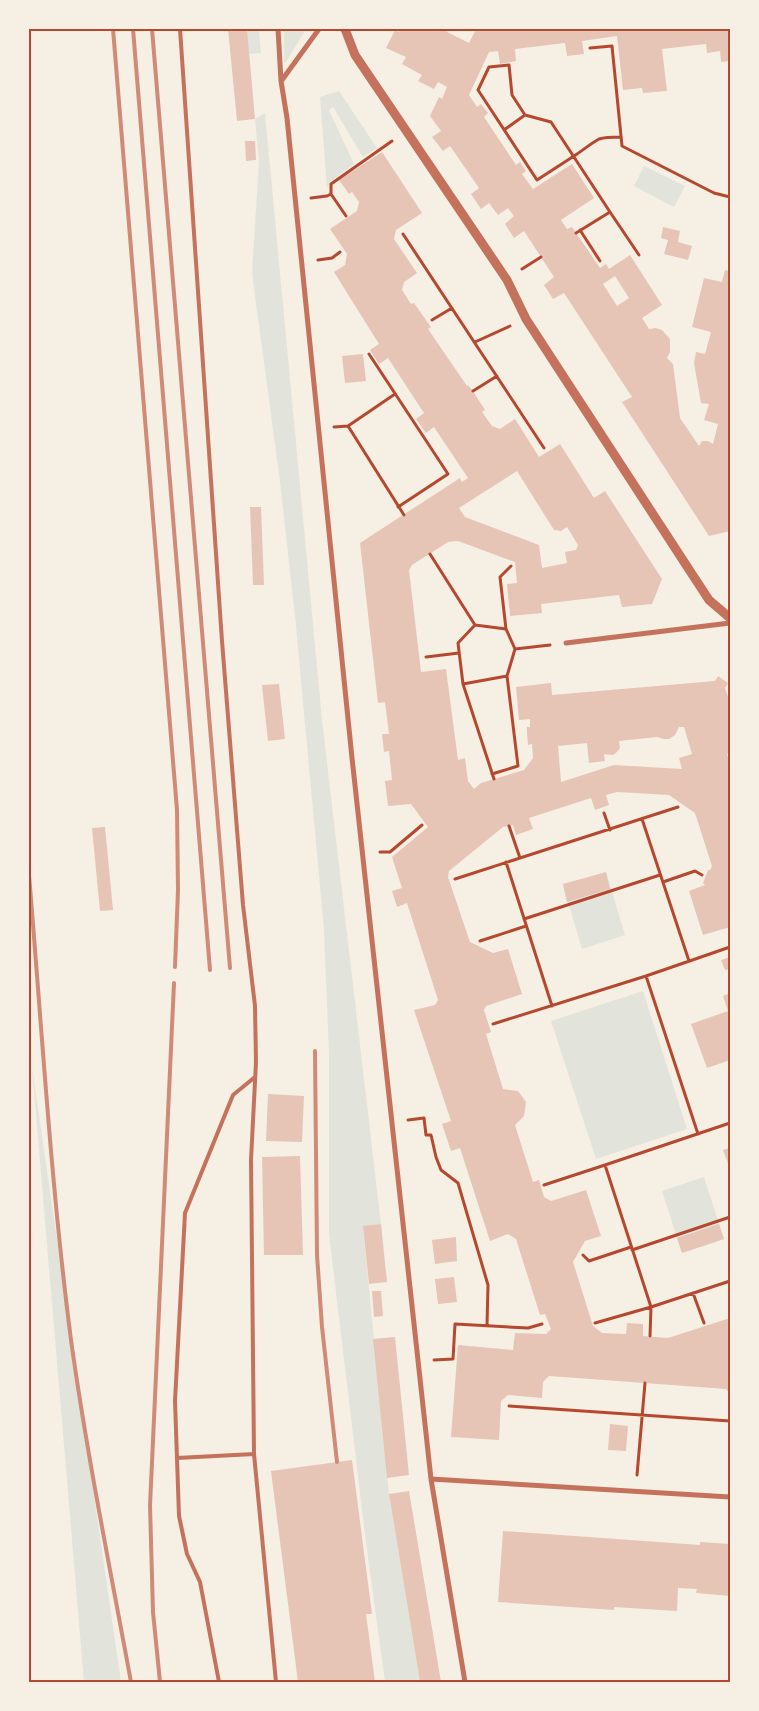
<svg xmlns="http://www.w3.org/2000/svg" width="759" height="1711" viewBox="0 0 759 1711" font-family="Mulish,sans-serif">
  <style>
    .green { fill: #e2e4dc }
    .building { fill: #e6c5b7; fill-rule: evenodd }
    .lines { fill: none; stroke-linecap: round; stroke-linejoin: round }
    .path { stroke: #b5482f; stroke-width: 3 }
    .service { stroke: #c5725c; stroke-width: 4 }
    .minor { stroke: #c5725c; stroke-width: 5 }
    .tertiary { stroke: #c5725c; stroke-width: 9 }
    .rail { stroke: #cf8b77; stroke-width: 4 }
    .neatline { fill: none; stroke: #b5482f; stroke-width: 2 }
  </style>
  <rect width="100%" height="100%" fill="#f6efe4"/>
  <path class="green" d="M247,29h12l2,24 -12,1z
    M284,29h22l-20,33h-2z
    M339,91l38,57 -14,9 -30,-50 -4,3 25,54 -24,18 -3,6 -7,-91z
    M265,113l57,607 59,504 -18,3 26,267 31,188h-35l-20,-147 -36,-301v-179l-5,-125 -28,-304 -16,-144 -28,-209 7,-112 -4,-42z
    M644,166l41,20 -11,21 -40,-21z
    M606,872l19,63 -43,14 -19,-64z
    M643,991l44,138 -91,30 -45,-138z
    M32,1067l89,615h-37z
    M704,1177l20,62 -42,14 -20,-62z"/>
  <path class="building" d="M228,29h19l8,90 -18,2z
    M401,29h40l28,14 7,-14h254v32l-9,1 -1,-11 -13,2 -1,-9 -44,5 5,42 -24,2 -1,-5 -19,2 -6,-54 -35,5 2,13 -17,2 -2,-13 -50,6 1,12 -16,3 -2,-13 -9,1 -20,43 8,12 4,-3 7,9 -4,4 32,48 4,-3 6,9 -4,3 11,15 39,-25 22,34 -33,22 6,9 5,-2 28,41 6,-4 3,5 21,-14 32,50 -20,13 7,11 7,-1 6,2 8,9v13l-3,6 6,6 7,54 19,28 3,-5h6l5,3 5,-20 -14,-4 5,-16 -8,-1 -7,-40 2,-11 9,2 6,-22 -19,-5 12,-49 18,4 3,-12 5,1v260l-21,5 -87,-134 10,-5 -68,-104 -11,6 -9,-14 10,-8 -30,-46 -10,7 -9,-14 9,-8 -6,-8 -10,7 -9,-12 -8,6 -10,-15 8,-6 -29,-42 -7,5 -11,-14 9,-6 -11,-15 9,-19 3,2 5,-12 -9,-5 -4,7 -16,-8 4,-6 -20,-11 4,-7 -20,-9 9,-18 4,2zM615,276l14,22 -12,8 -14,-22z
    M245,141h10l1,19 -10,1z
    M382,152l40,61 -26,17 -2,9 23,34 -13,9 -2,8 9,14 3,-1 17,24 -3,2 39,57 1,-1 5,6 12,19 -3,2 10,14 8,3 15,-10 24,38 21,-13 34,54 11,-7 57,88 -10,25 -30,3 -3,-12 -78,9 1,9 -32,3 -3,-32 10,-1 -2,-21 -57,-21 -10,1 -36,23 -3,5 12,102 25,-3 12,91 7,-2 3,23 6,8 7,-6 43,-13 9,-12 -1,-14 -4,1 -1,-12v-6h3v-8l-11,1 -3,-33 35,-4 1,12 163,-14 3,-5 10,7 -3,5 5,15v50l-3,1 3,12v161l-27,8 -14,-44 16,-6 -2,-2 5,-13h2l2,-4 -17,-53 -26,-18 -52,-3 -11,3 3,10 -14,5 -4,-12 -62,20 4,11 -17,6 -3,-10 -10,2 -54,44 -1,6 22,65 23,11 15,-4 14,45 -36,12 -2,4 7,22 -5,2 17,55 15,2 8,11 -2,14 -9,9 18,57 6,-2 5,17 7,4 35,-11 15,46 -16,5 -12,21 20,64 9,7 24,1 1,-11 16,1v12l25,2 62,-20v76l-4,-5 -177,-13 -6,6 -1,16 -34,-3 -7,6 -2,39 -48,-3 7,-92 55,5 2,-17 31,1 5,-5 -6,-15 -5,1 -24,-76 -8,-5 -18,7 -30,-93 -9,3 -9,-27 9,-3 -37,-111 21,-5 3,-5 -31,-97 -10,4 -5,-16 10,-3 -10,-31 36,-30 -17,-23 -23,2 -3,-25 7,-1 -3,-29 -5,1 -2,-18h7l-4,-32 -7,1 -18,-160 100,-65 2,4 6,-4 -34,-51 -8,6 -10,-14 8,-6 -36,-55 -9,6 -9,-14 9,-6 -45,-72 11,-7 2,-11 -17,-25 27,-18 2,-9 -7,-10 -3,2 -10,-14zM517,471l37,59 7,1 6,-4 11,18 -2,5 -11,2 2,11 -25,5 -3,-23 -74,-28 -6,-9zM679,727h5l8,27 -13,4 3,11 -68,-4 -53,17 -3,-36 29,-3 2,20 16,-2 -1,-7 9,1 4,-3 3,-4 -1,-7 38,-4 6,2h6l6,-4z
    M663,227l17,4 -2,11 14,4 -4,14 -24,-6 4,-14 -7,-2z
    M363,354l3,27 -21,2 -3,-27z
    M250,507h11l3,78h-11z
    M279,684l6,55 -17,2 -6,-56z
    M105,827l8,83 -13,1 -8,-83z
    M606,872l4,17 -43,13 -4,-18z
    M730,957v12l-5,1 -4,-10z
    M730,993v67l-23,8 -16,-44 37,-13 -5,-15z
    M268,1094l36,2 -2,46 -36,-1z
    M730,1148v21l-7,-19z
    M300,1156l3,99h-39l-2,-98z
    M381,1224l6,58 -18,2 -6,-58z
    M719,1224l5,15 -42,14 -5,-15z
    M456,1237l1,24 -22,3 -3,-24z
    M454,1277l3,25 -19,2 -3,-25z
    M372,1291h9l2,25 -9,1z
    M395,1337l14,138 -22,3 -14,-139z
    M610,1424l18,2 -2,25 -18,-1z
    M352,1460l20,154h-6l9,68h-77l-27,-211z
    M409,1491l32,191h-21l-31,-188z
    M503,1531l197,14v-3l30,2v52l-34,-3 1,-4 -19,-1 -1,23 -63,-4v3l-116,-8z"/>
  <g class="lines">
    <path class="path" d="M590,48l22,-2 10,100 92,47 16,4
      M504,130l21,-15
      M331,194v-10l61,-43
      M311,198l16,-2 4,-2 15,22
      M610,212l29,43
      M580,230l20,31
      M576,233l34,-21 -59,-90 -26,-7 -13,-20 -3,-30 -20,2 -11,23 59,90 37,-24c8,-5 16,-12 25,-17 6,-2 15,-2 22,-2
      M403,234l141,214
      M318,260l14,-2 8,-6
      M522,269l19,-12
      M432,320l20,-12
      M475,342l35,-16
      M369,354l79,120 -50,33
      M473,391l24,-15
      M348,426l47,-32
      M334,427l14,-1 56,89
      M430,554l45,71 31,4 9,20 35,-4
      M475,625l-17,18 5,41 31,95
      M506,629l-6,-52 11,-11
      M426,657l33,-4
      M463,684l44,-8
      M492,774l26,-8 -11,-90 8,-27
      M604,813l6,17
      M642,819l47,142
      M509,826l11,32
      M380,852h10l32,-27
      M506,862l46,144
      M455,879l223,-72
      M663,882l32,-11 7,4
      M524,919l136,-44
      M480,941l46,-15
      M646,976l52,158
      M493,1024l153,-48 84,-29
      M408,1120l16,-2 2,17h5l5,22 5,13 17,13 30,102 -1,40
      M544,1185l61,-20
      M632,1250l98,-33
      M583,1255l6,6 42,-14
      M693,1293l11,30
      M595,1323l56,-16 79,-26
      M650,1336l1,-29 -46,-142 125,-42
      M434,1360l19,-1 2,-35 73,4 14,-4
      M509,1406l221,15
      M637,1475l8,-92"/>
    <path class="service" d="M180,29l42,612 21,264 12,101 1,56 -5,98 3,294 22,228
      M177,1458l77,-4
      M219,1682l-19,-100 -13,-28 -8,-38 -4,-115 10,-188 48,-118 22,-18"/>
    <path class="minor" d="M278,29l3,52 6,37 65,640 79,721 34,203
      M282,80l37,-51
      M566,643l164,-20
      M431,1479l299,18"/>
    <path class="tertiary" d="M345,29l10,26 152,225 19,39 164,252 19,29 21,18"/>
    <path class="rail" d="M113,29l64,781 1,80 -3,77
      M133,29l77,941
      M152,29l78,939
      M29,875c13,155 22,311 42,465 16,115 39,228 60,342
      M315,1051l2,204 5,72 15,135
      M160,1682l-7,-70 -3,-106 24,-523"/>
  </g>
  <rect width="759" height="1711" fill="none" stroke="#f6efe4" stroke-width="60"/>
  <rect x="30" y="30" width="699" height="1651" class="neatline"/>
</svg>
